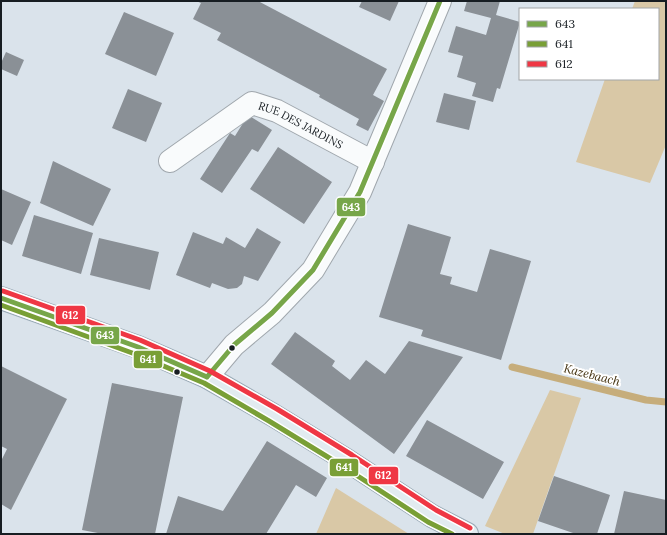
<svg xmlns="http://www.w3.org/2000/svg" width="667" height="535" viewBox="0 0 667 535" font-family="Lora,serif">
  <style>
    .green { fill: #d9c8a6 }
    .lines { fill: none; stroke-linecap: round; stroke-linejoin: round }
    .stream { stroke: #c6ad7b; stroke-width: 7 }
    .building { fill: #8a9096 }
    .minor-casing { stroke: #a0a7ad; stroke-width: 24 }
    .major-casing { stroke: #9aaab6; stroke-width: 24 }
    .minor { stroke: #f9fbfc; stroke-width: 22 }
    .major { stroke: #e2ebf0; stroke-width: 22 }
    .bus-1-casing { stroke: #fff; stroke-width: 8 }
    .bus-2-casing { stroke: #fff; stroke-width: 8 }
    .bus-3-casing { stroke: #fff; stroke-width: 8 }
    .bus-1 { stroke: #77a649; stroke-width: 5 }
    .bus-2 { stroke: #799f36; stroke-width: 5 }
    .bus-3 { stroke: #ef3744; stroke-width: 5 }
    .bus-dot { fill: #171d22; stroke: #fff; stroke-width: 1.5 }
    .labels { text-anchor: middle; stroke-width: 4; stroke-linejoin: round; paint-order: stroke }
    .street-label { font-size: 11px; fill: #171d22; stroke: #fff }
    .water-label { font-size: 12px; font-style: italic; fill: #402f0d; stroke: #fff }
    .line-badge { stroke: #fff; stroke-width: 1.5 }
    .badge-label { font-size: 11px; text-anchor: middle; font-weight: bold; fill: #fff }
  </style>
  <rect width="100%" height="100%" fill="#dae3eb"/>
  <path class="green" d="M635,1h31v144l-16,38 -74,-21 29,-83h53v-70h-26z
    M550,390l31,8 -48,136h-28l-20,-8z
    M336,488l73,46h-93z"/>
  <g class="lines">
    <path class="stream" d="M512,367l134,33 20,2"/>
  </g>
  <path class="building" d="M196,1h62l129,68 -14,26 11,6 -16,30 -12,-6 3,-6 -40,-22 1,-2 -103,-55 4,-7 -28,-14 8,-16z
    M362,1h37l-9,20 -31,-14z
    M467,1h33l-4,14 24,7 -20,67 -3,-1 -4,14 -21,-6 4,-13 -19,-6 6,-21 -15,-4 8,-26 30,9 5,-17 -27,-7z
    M124,12l50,21 -18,43 -51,-22z
    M6,52l18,8 -7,16 -16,-7v-6z
    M128,89l34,14 -16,39 -34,-14z
    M444,93l32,8 -7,29 -33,-8z
    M248,115l24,15 -14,22 -6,-3 -30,44 -22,-14 30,-46 5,3z
    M278,147l54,35 -28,42 -54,-35z
    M53,161l58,28 -18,37 -53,-23z
    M1,189l30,13 -19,43 -11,-5z
    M34,215l59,18 -12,41 -59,-18z
    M408,224l43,13 -11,37 12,3 -2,7 27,8 13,-43 41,12 -30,99 -80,-24 2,-6 -44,-13z
    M257,228l24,14 -23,39 -14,-5 -2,8 -5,4 -9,1 -16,-6 -2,5 -34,-13 17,-43 30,12 3,-7 19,11z
    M99,238l60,14 -9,38 -60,-15z
    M295,332l40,29 -3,5 18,14 16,-20 19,14 24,-33 54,16 -69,97 -123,-90z
    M1,366l66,33 -56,111 -10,-6v-43l6,-12 -6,-3z
    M112,383l71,14 -28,137h-52l-21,-4z
    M427,420l77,42 -21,37 -77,-43z
    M267,441l60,37 -11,19 -20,-12 -30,49h-100l12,-38 45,15z
    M554,476l56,19 -13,39h-21l-38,-13z
    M624,491l42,9v34h-52z"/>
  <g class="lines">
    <defs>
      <g id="minor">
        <path id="s1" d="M170,161l82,-58 25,8 96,51"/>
        <path d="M207,377l27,-32 38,-32 41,-43 47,-78 80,-191"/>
      </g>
      <path id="major" d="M1,298l137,49 69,30 66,38 75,46 84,55 35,18"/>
    </defs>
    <use href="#minor" class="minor-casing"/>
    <use href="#major" class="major-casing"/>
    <use href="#minor" class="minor"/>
    <use href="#major" class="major"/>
    <defs>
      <path id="bus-1" d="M1,298l137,49 69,30
        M207,377l27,-32 38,-32 41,-43 47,-78 80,-191"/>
      <path id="bus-2" d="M1,305l134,49 69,29 65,38 75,46 84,55 24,12"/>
      <path id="bus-3" d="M3,291l137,49 70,31 67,38 75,46 84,55 34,18"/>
    </defs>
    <use href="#bus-1" class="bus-1-casing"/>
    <use href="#bus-2" class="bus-2-casing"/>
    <use href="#bus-3" class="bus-3-casing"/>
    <use href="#bus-1" class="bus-1"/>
    <use href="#bus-2" class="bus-2"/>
    <use href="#bus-3" class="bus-3"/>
  </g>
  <g class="bus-dot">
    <circle cx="232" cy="348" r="3.5"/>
    <circle cx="177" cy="372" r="3.5"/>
  </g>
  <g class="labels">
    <g class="street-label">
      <text dy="4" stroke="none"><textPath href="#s1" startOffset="154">RUE DES JARDINS</textPath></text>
    </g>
    <g class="water-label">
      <text transform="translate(592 375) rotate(14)" y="4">Kazebaach</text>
    </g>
  </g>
  <g class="line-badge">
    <rect x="336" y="197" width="30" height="20" rx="4" fill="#77a649"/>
    <rect x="55" y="305" width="31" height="20" rx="4" fill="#ef3744"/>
    <rect x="90" y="326" width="30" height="19" rx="4" fill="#77a649"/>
    <rect x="133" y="350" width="30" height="19" rx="4" fill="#799f36"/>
    <rect x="329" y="458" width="30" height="19" rx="4" fill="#799f36"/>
    <rect x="368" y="466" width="31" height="19" rx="4" fill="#ef3744"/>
  </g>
  <g class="badge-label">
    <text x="351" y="211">643</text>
    <text x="70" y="319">612</text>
    <text x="105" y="339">643</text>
    <text x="148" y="363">641</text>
    <text x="344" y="471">641</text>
    <text x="383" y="479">612</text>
  </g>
  <rect width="667" height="535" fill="none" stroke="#171d22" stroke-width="4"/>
  <rect x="519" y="8" width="140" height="72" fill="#ffffff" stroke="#a2a5a7"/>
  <rect x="527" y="21" width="20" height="6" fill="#77a649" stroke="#a2a5a7"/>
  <text x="555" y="28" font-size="12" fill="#171d22">643</text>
  <rect x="527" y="41" width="20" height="6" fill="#799f36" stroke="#a2a5a7"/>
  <text x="555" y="48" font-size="12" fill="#171d22">641</text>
  <rect x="527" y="61" width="20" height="6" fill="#ef3744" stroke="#a2a5a7"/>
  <text x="555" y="68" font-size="12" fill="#171d22">612</text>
</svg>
